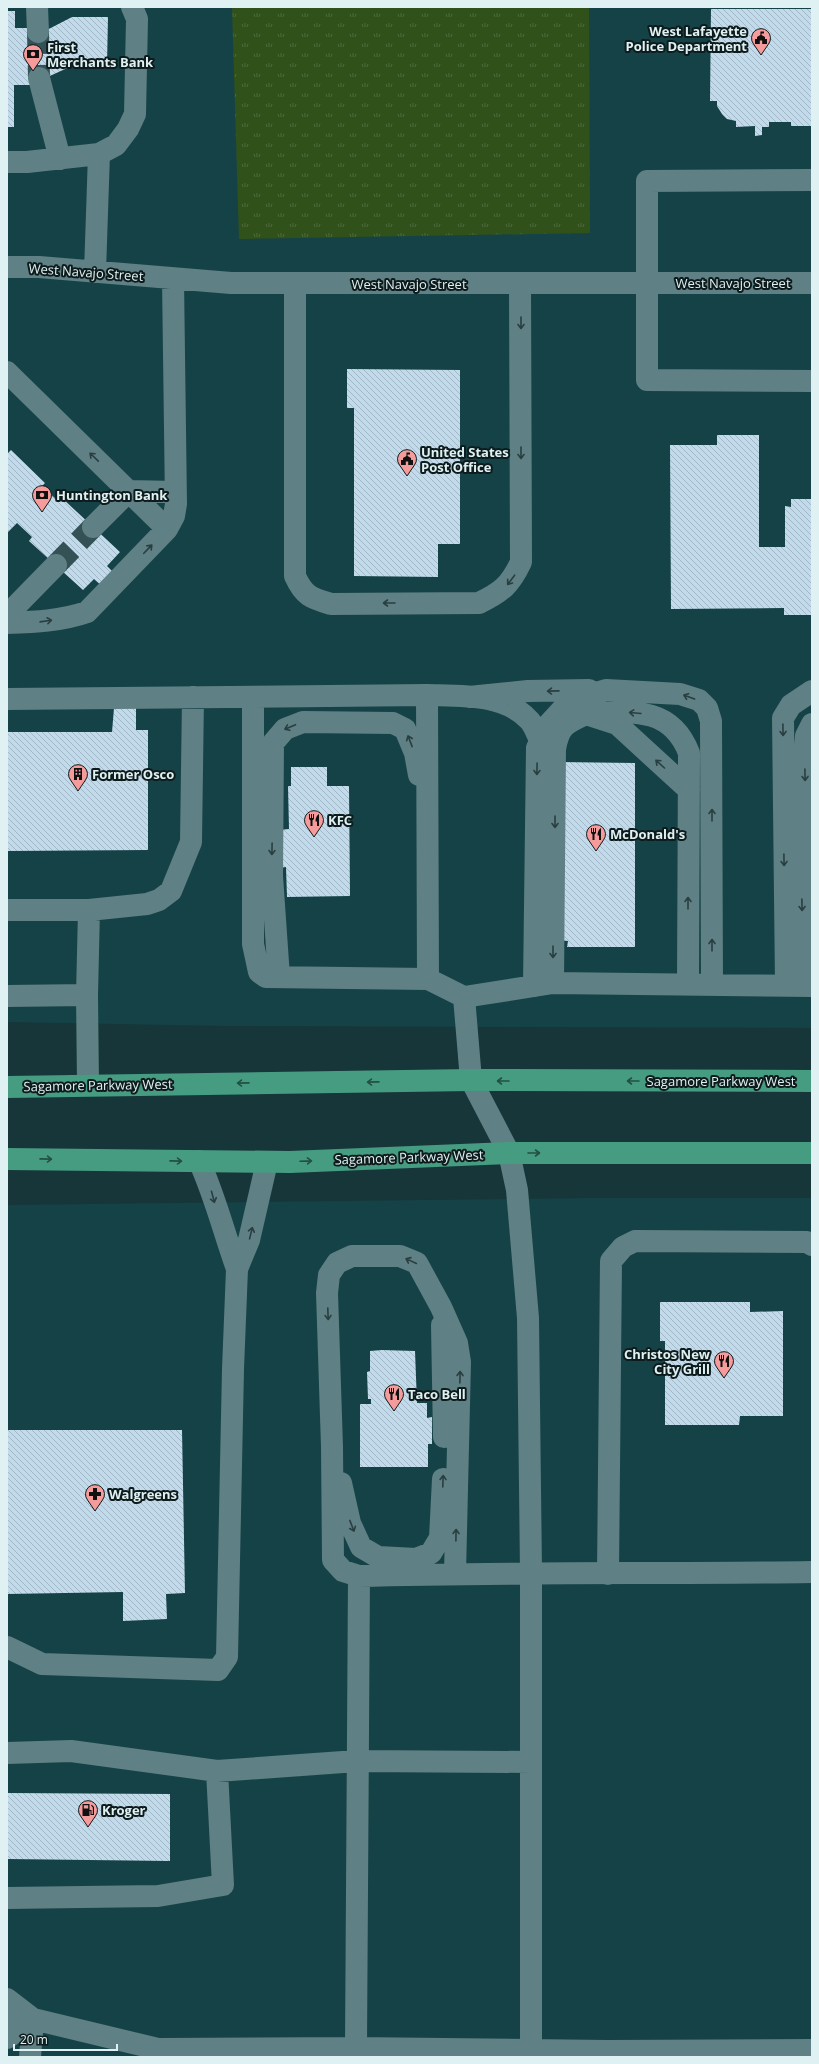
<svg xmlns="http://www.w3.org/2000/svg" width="819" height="2064" viewBox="0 0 819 2064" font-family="'Open Sans',sans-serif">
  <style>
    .built { fill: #154246 }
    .grass { fill: url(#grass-tufts) }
    .building { fill: url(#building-back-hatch) }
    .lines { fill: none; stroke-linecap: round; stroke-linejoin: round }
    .minor-tunnel { stroke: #345255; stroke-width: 22; stroke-dasharray: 22 11; stroke-linecap: butt }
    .minor { stroke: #5f8084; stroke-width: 22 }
    .highway { stroke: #469c81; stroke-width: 22 }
    .oneway { stroke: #2a3e41 }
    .oneway2 { stroke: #244f45 }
    .labels { text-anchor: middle; stroke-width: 4; stroke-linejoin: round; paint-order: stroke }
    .poi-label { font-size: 13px; font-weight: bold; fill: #dff1f2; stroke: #0e1b1d; text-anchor: start }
    .street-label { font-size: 13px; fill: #dff1f2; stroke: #0e1b1d }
  </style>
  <defs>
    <pattern id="grass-tufts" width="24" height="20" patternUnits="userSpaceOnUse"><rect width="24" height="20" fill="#30511a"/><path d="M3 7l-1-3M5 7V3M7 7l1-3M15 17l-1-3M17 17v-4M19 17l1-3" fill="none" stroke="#4e6a3c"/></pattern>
    <pattern id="building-back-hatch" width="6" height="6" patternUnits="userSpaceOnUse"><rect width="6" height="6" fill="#c1dbed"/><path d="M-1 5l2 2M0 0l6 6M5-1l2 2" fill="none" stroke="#a2b6c4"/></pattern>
  </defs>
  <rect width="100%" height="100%" fill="#163639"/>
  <path class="built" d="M7,7h805v1021l-589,-2 -216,-4z
    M586,1198h226v859h-805v-852z"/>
  <path class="grass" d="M232,7h357l1,226 -351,6z"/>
  <path class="building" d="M711,9h101v117h-21v-4h-22v5h-7v8l-7,1v-10l-19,1v-6l-9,-2 -5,-5 -5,-8v-5h-7z
    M7,11h8v17h16l10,5 31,-16h36l-1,48h-33l-44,20h-16v42h-7z
    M347,369l113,1v174h-22v33l-84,-1v-168h-7z
    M717,435h42v112h26v-41l6,1v-8h21v116h-28v-7l-113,1 -1,-164h47z
    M11,450l34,33 -3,3 17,16 3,-4 58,54 -13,14 8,8 -12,13 -9,-8 -11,11 -54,-49 3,-4 -15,-14 -10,10v-81l1,1z
    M114,708h22v22h12v120l-141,1v-119h105z
    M558,762l77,1v184h-68l1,-6 -11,-1z
    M291,767h36v19h22l1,110 -63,1 -1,-30 -7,1v-38l10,-1 -1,-43h3z
    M660,1302h90v10l33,-1v105h-43l-1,9h-74v-84h-5z
    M382,1350l33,1 2,52h10v15l5,-1v27h-4v23h-68v-63h11v-5h-3l-1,-27 3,-1v-20z
    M7,1430h175l3,163 -19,1 1,25 -44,2v-29l-116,2z
    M7,1793l163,1v67l-163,-2z"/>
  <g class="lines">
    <path class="minor-tunnel" d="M38,32l1,46
      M56,565l37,-38"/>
    <path class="minor" d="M37,7l1,25
      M39,78l21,81
      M7,162h20l72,-8
      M812,180l-165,1v199l165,1
      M7,267h32l192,16h581
      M95,272l4,-118 17,-9 12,-16 7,-15 2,-95 -5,-12
      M295,283v293c9,20 16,22 36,28l148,-1c23,-11 31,-18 42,-41l-1,-278
      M7,372l160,157 -80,83c-26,9 -52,10 -80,11
      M93,527l36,-36 46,1
      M167,529l7,-13 2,-12 -3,-225
      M7,615l49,-50
      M427,695c34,1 78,-2 103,26 4,5 7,13 10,19
      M253,697v247l6,28 7,5 162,2
      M469,697l59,-6 61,-1
      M7,699l420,-4 1,284 36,18 7,83 38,73 8,37 11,128 3,254v478
      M596,713c40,-2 76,-4 93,40l-1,231
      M7,910h82l58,-6 12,-4 12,-9 20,-49 2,-145
      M279,977l-7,-101 1,-133 12,-14 18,-7 90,1 12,6 10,24 4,22
      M553,983l2,-234c4,-23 11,-26 31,-35l31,10 72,66
      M786,985l-3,-267 8,-13 21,-14
      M534,986l3,-238 10,-22 23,-25 36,-11 74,4 19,6 8,8 4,13 1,263
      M803,986l-1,-113 4,-19 -1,-106 1,-12 6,-12
      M87,995l2,-85
      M7,996l80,-1 1,90
      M464,997l89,-14 259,3
      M199,1161c16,35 25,72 38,108
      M442,1325l2,112
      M341,1483l9,40 11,24 17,10 38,2 15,-6 9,-15 3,-59
      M455,1574l5,-212 -3,-19 -16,-36 -24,-44 -17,-7h-48l-15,7 -8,12 -2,18 5,154 1,113 10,11 16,5c151,-4 302,-2 453,-4
      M608,1574l3,-313 12,-14 12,-6 172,1 5,3
      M7,1647l35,17 176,6 9,-13 6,-288 4,-100 12,-29 18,-78
      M7,1753l64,-2 146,20 6,114 -65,11 -151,2
      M217,1771l140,-10 174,1
      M7,1999l26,20
      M7,2017l26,2 125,30 198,-1 251,3 205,-1
      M7,2038l26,-19
      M356,2048l3,-472
      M30,2057l3,-38"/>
    <path class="highway" d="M7,1087l464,-7 341,1
      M7,1159l283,3 219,-9h303"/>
  </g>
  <defs><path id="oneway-shaft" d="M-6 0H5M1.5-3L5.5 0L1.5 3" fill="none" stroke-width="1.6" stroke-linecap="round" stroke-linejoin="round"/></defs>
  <g class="oneway">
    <use href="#oneway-shaft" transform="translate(521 323) rotate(90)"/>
    <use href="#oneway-shaft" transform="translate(521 453) rotate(90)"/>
    <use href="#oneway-shaft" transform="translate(94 457) rotate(-136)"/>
    <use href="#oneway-shaft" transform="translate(148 549) rotate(-46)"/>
    <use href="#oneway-shaft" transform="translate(511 580) rotate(127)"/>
    <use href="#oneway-shaft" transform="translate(389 603) rotate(180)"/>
    <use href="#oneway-shaft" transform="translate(46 621) rotate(-8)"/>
    <use href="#oneway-shaft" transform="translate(553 691) rotate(179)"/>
    <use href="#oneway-shaft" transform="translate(689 697) rotate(-160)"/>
    <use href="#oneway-shaft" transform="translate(635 713) rotate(-175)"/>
    <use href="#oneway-shaft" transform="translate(290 727) rotate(157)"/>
    <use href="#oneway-shaft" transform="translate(783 730) rotate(89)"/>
    <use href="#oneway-shaft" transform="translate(410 741) rotate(-111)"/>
    <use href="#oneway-shaft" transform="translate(660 764) rotate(-138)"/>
    <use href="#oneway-shaft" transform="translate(537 769) rotate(91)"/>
    <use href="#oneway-shaft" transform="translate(805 775) rotate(89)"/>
    <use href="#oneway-shaft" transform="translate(712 815) rotate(-90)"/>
    <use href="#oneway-shaft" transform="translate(555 822) rotate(90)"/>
    <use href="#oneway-shaft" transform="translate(272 849) rotate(91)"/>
    <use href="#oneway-shaft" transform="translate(784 860) rotate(89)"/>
    <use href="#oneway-shaft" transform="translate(688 903) rotate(-90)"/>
    <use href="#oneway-shaft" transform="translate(802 905) rotate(89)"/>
    <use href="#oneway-shaft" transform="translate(712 945) rotate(-90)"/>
    <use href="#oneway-shaft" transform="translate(553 952) rotate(90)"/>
    <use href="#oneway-shaft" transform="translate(213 1197) rotate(75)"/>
    <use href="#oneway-shaft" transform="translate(251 1233) rotate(-76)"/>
    <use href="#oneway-shaft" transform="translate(411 1261) rotate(-155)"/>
    <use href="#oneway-shaft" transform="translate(328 1314) rotate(88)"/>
    <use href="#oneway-shaft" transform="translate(460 1377) rotate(-89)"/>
    <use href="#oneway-shaft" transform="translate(443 1481) rotate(-88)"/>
    <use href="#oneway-shaft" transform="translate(352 1526) rotate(69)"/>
    <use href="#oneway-shaft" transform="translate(456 1535) rotate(-89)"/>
  </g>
  <g class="oneway2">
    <use href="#oneway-shaft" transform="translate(503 1081) rotate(-180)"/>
    <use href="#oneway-shaft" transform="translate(633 1081) rotate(-180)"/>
    <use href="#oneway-shaft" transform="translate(373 1082) rotate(179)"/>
    <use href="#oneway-shaft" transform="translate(243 1083) rotate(179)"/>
    <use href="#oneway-shaft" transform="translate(534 1153)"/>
    <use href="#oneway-shaft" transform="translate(46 1159) rotate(1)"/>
    <use href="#oneway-shaft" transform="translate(176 1161) rotate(1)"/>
    <use href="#oneway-shaft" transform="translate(306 1161) rotate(-2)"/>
  </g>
  <defs>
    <symbol id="civic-pin" viewBox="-11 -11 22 30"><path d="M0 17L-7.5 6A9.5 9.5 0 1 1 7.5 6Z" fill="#f59b9b" stroke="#0e1b1d"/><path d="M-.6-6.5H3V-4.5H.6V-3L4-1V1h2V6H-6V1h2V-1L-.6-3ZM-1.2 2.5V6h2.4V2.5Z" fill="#111"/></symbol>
    <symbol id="bank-pin" viewBox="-11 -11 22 30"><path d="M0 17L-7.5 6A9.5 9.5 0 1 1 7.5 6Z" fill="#f59b9b" stroke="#0e1b1d"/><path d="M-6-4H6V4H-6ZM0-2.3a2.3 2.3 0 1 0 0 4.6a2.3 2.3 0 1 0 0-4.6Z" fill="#111"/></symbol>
    <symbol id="building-pin" viewBox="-11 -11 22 30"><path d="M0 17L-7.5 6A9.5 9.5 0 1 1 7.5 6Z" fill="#f59b9b" stroke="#0e1b1d"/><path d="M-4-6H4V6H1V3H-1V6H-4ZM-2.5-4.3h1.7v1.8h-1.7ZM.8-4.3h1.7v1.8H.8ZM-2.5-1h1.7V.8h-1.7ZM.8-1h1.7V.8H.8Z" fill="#111"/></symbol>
    <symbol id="restaurant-pin" viewBox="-11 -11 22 30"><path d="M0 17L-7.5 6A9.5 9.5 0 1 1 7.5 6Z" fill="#f59b9b" stroke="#0e1b1d"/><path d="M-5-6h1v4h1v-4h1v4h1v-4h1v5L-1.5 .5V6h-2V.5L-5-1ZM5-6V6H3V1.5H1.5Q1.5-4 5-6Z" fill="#111"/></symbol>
    <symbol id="pharmacy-pin" viewBox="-11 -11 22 30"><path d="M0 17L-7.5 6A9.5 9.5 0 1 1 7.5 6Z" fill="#f59b9b" stroke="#0e1b1d"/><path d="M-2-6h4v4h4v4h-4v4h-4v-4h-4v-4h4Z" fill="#111"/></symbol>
    <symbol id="fuel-pin" viewBox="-11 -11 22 30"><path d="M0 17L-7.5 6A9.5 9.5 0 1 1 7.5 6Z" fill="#f59b9b" stroke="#0e1b1d"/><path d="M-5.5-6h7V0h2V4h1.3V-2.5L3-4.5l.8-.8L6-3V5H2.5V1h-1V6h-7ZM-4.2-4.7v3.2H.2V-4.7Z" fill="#111"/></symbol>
  </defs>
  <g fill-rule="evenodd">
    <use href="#civic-pin" x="750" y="27" width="22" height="30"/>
    <use href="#bank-pin" x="22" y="43" width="22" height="30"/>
    <use href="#civic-pin" x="396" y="448" width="22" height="30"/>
    <use href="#bank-pin" x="31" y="484" width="22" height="30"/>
    <use href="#building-pin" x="67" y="763" width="22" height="30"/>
    <use href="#restaurant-pin" x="303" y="809" width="22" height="30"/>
    <use href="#restaurant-pin" x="585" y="823" width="22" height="30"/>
    <use href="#restaurant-pin" x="713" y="1350" width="22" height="30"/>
    <use href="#restaurant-pin" x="383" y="1383" width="22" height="30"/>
    <use href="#pharmacy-pin" x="84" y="1483" width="22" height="30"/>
    <use href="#fuel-pin" x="77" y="1799" width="22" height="30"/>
  </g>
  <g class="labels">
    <g class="poi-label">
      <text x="747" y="36" text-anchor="end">West Lafayette<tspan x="747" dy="15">Police Department</tspan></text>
      <text x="47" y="52">First<tspan x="47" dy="15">Merchants Bank</tspan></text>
      <text x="421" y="457">United States<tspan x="421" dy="15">Post Office</tspan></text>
      <text x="56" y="500">Huntington Bank</text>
      <text x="92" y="779">Former Osco</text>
      <text x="328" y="825">KFC</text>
      <text x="610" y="839">McDonald's</text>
      <text x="710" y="1359" text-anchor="end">Christos New<tspan x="710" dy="15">City Grill</tspan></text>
      <text x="408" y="1399">Taco Bell</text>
      <text x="109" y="1499">Walgreens</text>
      <text x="102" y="1815">Kroger</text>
    </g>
    <g class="street-label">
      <text transform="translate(86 272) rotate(4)" y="5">West Navajo Street</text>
      <text x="733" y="288">West Navajo Street</text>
      <text x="409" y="289">West Navajo Street</text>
      <text x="721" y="1086">Sagamore Parkway West</text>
      <text transform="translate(98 1085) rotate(-1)" y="5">Sagamore Parkway West</text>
      <text transform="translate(409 1157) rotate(-2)" y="5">Sagamore Parkway West</text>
    </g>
  </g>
  <rect width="819" height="2064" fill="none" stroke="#dff1f2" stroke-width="16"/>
  <path d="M14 2044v6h103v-6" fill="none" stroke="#dff1f2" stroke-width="2"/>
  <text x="20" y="2044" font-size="12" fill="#dff1f2" stroke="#0e1b1d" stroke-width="3" paint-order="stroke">20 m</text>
</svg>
